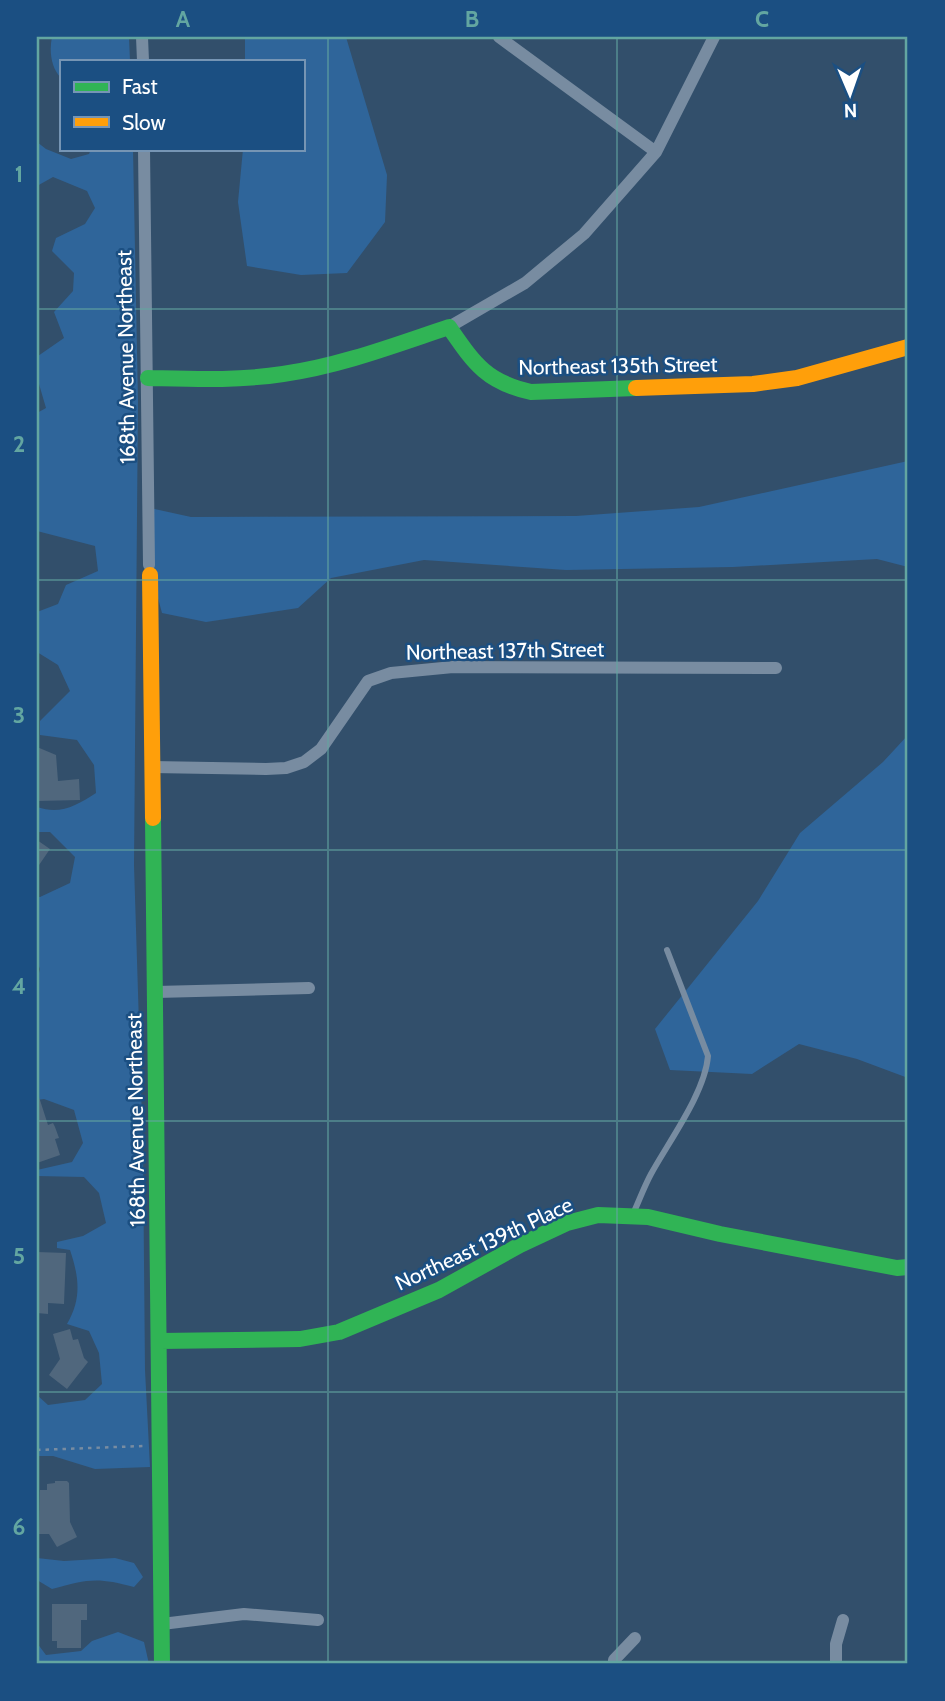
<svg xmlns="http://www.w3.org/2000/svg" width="945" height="1701" viewBox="0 0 945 1701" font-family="Cabin,sans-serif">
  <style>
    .green { fill: #2f659a }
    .building { fill: #50677d }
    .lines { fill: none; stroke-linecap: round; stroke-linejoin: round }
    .path { stroke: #788ca1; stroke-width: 2.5; stroke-dasharray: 3.5 5; stroke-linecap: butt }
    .lane { stroke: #788ca1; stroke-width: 6 }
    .street { stroke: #788ca1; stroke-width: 12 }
    .fast { stroke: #30b455; stroke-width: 16 }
    .slow { stroke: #ff9f0a; stroke-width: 16 }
    .grid { fill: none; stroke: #63a6a1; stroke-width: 2; stroke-opacity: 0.55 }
    .labels { text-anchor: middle; stroke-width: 5; stroke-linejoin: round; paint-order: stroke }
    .street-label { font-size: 21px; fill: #fff; stroke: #1b4f82 }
    .neatline { fill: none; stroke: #63a6a1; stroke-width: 2.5 }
    .grid-label { font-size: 23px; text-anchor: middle; font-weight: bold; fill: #63a6a1 }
  </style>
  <rect width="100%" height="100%" fill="#324f6b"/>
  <path class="green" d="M52,37h77l1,24h-69v17c-10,-10 -12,-27 -9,-41z
    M245,37h101l41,138 -2,47 -38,51 -46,2 -54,-9 -9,-64 5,-53h60v-88h-58z
    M37,142l9,7 25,10 18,-5 2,-5h42l5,252 -4,464 9,287 2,218 5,97 -55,2 -42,-13h-16v-61l11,10 37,-5 17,-16 -3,-31 -10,-22 -22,-7c15,-26 12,-47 3,-74l-13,-2v-6l26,-6 23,-13 -7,-30 -15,-16 -47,-1v-6l35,-8 11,-19 -9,-33 -30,-11 -7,1v-119l3,-12 -3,-8v-64h3l30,-14 5,-26 -25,-25h-13v-25c23,8 39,-1 59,-14l-2,-28 -17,-25 -37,-5v-14l30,-30 -12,-26 -21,-13v-40l21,-8 8,-19 32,-14 -3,-25 -58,-15v-118l9,-5 -7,-24 -1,-28 26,-18 -10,-26 19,-21 1,-18 -22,-22 4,-13 29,-14 10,-16 -8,-17 -34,-14 -16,9z
    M908,461v106l-31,-8 -144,8 -167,3 -142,-10 -93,18 -33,30 -92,14 -44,-9 -13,-48 1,-57 41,9 385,-1 123,-9z
    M908,735v343l-51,-19 -58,-15 -47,30 -82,-4 -15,-41 103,-128 42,-68 83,-71z
    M37,1558l27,3 51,-3 19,5 9,14 -9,10c-36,-10 -47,-8 -82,2l-15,-9z
    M118,1632l26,10 5,22h-112v-21l9,12 35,-4 11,-10z"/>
  <path class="building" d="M37,747l19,8 2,26 21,-2 1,21 -43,1z
    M37,840l13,9 -13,19z
    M39,1097l9,28 5,-2 2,4 4,11 -4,1 5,16 -23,8v-65z
    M37,1252l29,1 -2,51 -16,-1v11l-11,-1z
    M70,1329l3,11 5,-1 6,19 4,4 -21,27 -18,-14 11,-16 -7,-25z
    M55,1481h12l2,2 1,39 7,15 -20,10 -8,-13h-10l1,-44h7v-6l8,-1z
    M52,1604h35v16h-6v28h-24v-7h-5z"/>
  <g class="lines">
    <path class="path" d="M37,1450l106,-4"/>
    <path class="lane" d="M633,1214c6,-13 11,-27 18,-40 18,-33 54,-81 57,-118l-41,-106"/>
    <path class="street" d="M142,37l1,24
      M499,37l157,115
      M144,149l5,416
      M449,327l76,-44 59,-49 72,-82 58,-115
      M152,767l114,2 20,-1 18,-6 17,-13 47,-68 23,-8 62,-6 323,1
      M156,992l153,-4
      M162,1624l82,-10 74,6
      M614,1664v-4l21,-22
      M836,1664v-20l7,-24"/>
    <path class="fast" d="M148,378c45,1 90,3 135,-4 57,-8 112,-29 166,-47 25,36 37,55 82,65l105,-4
      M153,818l9,846
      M160,1341l140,-2 39,-7 100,-42 81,-45 47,-22 31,-8 50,2 72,17 177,34 11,-1"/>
    <path class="slow" d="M636,388l117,-4 44,-6 111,-31
      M150,575l3,243"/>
  </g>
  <path class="grid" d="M328,37v1627M617,37v1627M37,309h871M37,580h871M37,850h871M37,1121h871M37,1392h871"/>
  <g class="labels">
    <g class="street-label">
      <text transform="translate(126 357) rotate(-91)" y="7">168th Avenue Northeast</text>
      <text transform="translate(618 366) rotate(-1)" y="7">Northeast 135th Street</text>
      <text transform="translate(505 651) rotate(-1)" y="7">Northeast 137th Street</text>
      <text transform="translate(136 1120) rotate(-91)" y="7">168th Avenue Northeast</text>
      <text transform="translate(484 1244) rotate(-25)" y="7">Northeast 139th Place</text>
    </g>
  </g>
  <rect width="945" height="1701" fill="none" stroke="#1b4f82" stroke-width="77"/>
  <rect x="60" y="60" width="245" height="91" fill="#1b4f82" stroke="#7695b4" stroke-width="2"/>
  <rect x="74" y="82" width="35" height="10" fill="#30b455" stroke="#7695b4" stroke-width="2"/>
  <text x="122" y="94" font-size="21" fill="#ffffff">Fast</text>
  <rect x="74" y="117" width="35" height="10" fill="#ff9f0a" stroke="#7695b4" stroke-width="2"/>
  <text x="122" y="130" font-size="21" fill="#ffffff">Slow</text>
  <g transform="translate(850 94) rotate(178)" stroke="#1b4f82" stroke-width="5" paint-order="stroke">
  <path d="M0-5L12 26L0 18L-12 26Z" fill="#ffffff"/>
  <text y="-10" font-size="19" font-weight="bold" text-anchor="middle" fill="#ffffff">N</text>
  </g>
  <rect x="38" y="38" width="868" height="1624" class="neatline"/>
  <g class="grid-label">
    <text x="183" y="27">A</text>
    <text x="472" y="27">B</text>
    <text x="762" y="27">C</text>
    <text x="19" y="182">1</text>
    <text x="19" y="452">2</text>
    <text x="19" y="723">3</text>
    <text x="19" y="994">4</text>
    <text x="19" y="1264">5</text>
    <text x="19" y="1535">6</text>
  </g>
</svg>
